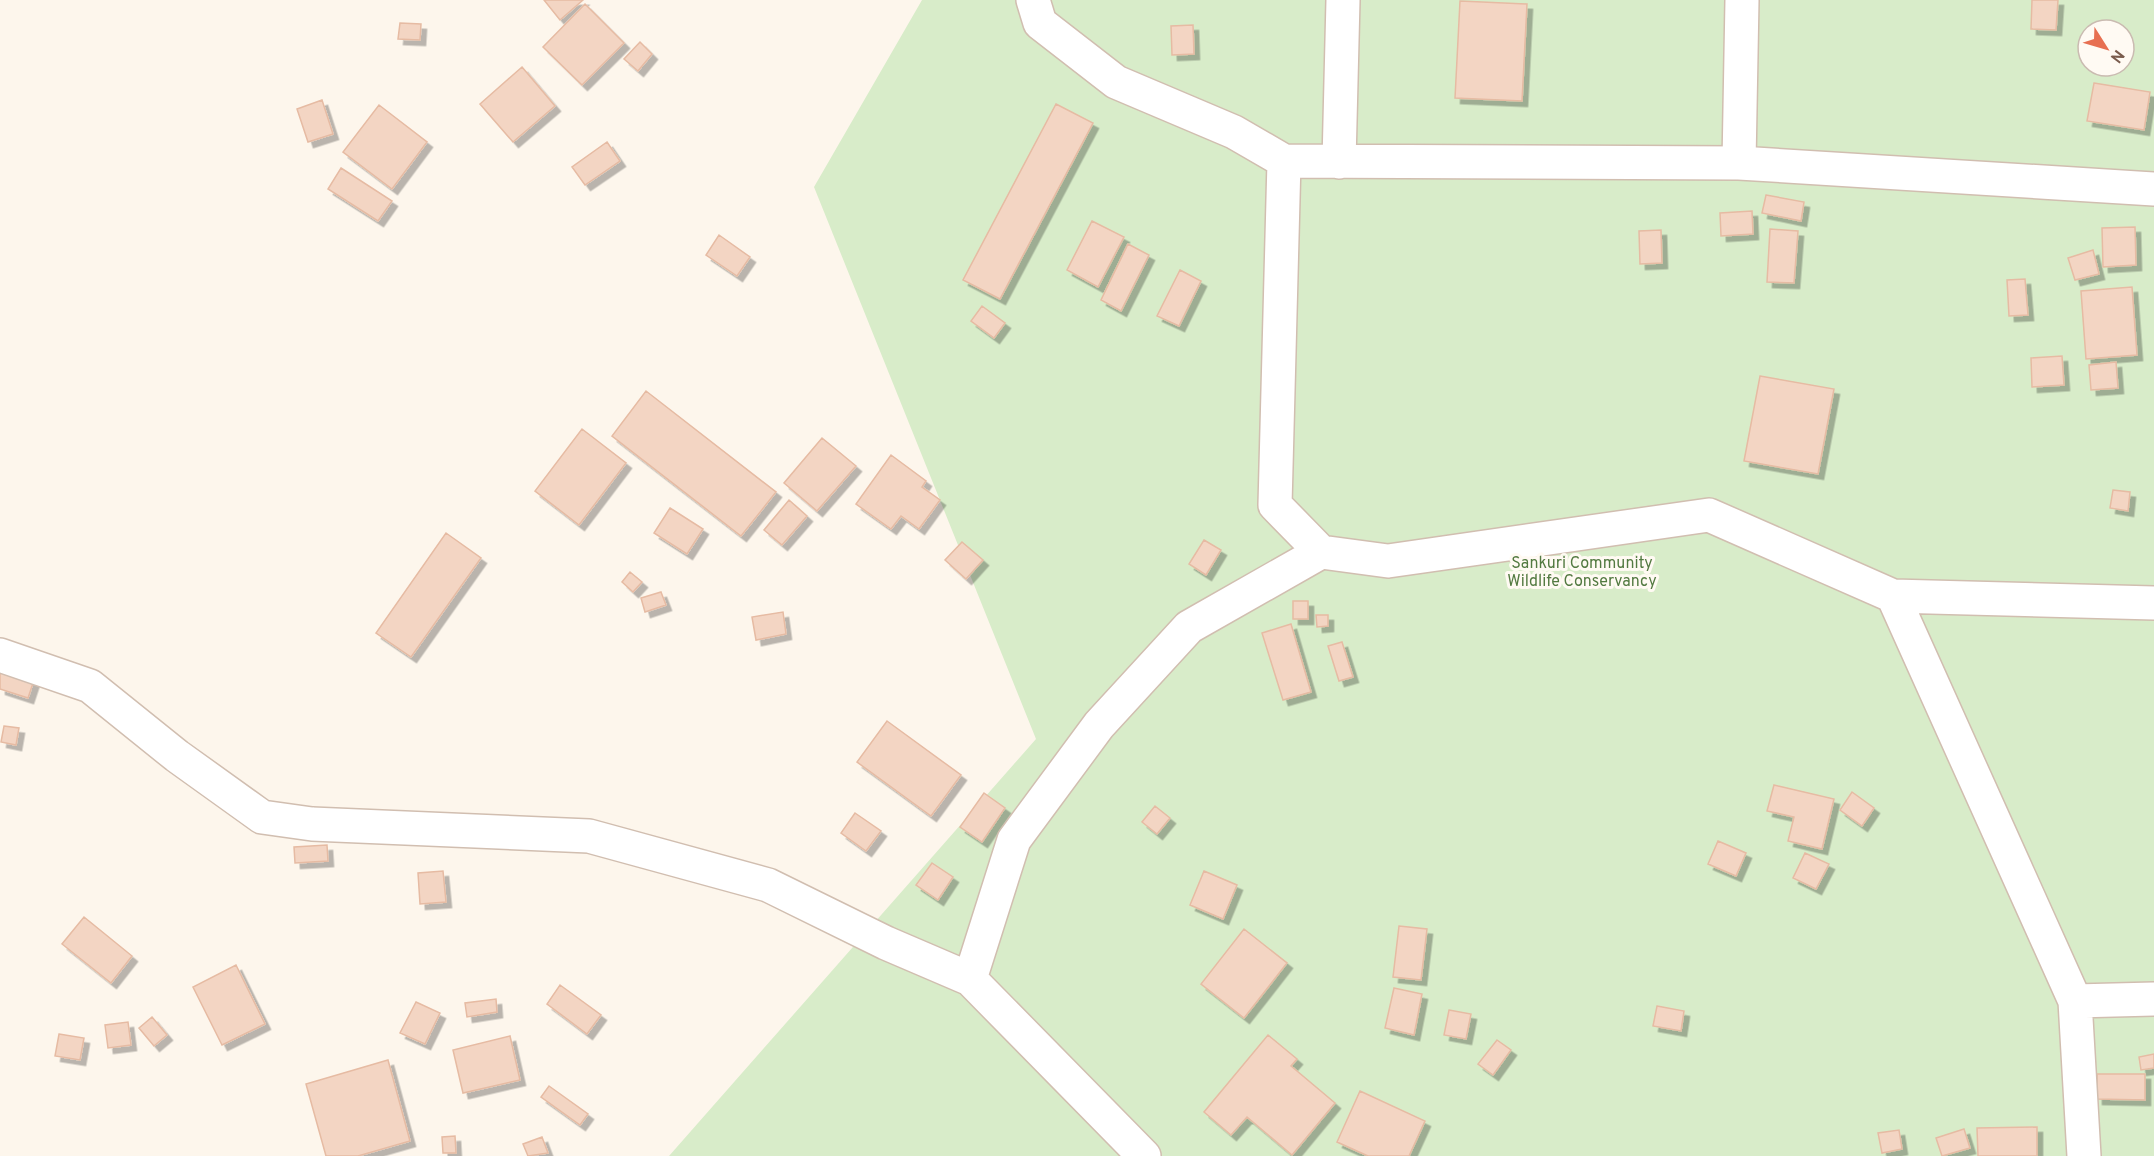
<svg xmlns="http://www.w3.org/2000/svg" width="2154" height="1156" viewBox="0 0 2154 1156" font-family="Overpass,sans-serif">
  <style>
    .green { fill: #d8ecc9; fill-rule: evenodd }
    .building { fill: #f3d5c3; stroke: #e6bba3; stroke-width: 1.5; filter: url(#shadow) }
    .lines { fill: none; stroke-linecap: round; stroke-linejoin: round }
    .minor-casing { stroke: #d1beb0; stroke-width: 36 }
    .minor { stroke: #fff; stroke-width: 33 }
    .labels { text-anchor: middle; stroke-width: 6; stroke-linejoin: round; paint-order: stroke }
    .park-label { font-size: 16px; fill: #537a41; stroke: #fffaf3 }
  </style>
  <defs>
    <filter id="shadow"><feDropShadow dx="5.5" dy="5.5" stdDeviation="0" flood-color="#0004"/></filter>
  </defs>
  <rect width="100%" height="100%" fill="#fdf6ec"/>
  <path class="green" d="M922,0h1232v1156h-1485l367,-417 -222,-552zM2088,30h36v36h-36z"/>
  <path class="building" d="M544,0h39l-23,20z
    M2032,0h26l-2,30 -25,-1z
    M1460,1l67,3 -5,97 -67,-3z
    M585,4l39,39 -42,42 -39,-38z
    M400,23l21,1 -1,16 -22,-1z
    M1193,25l1,29 -22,1 -1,-29z
    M640,42l12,12 -14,17 -14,-12z
    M522,67l33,39 -42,36 -33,-38z
    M2094,83l56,9 -6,38 -57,-9z
    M322,100l11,34 -25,8 -11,-33z
    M1056,104l37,19 -93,176 -37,-19z
    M379,105l48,37 -35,47 -49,-37z
    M607,142l13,19 -35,24 -13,-18z
    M341,168l51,33 -14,20 -50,-32z
    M1766,195l38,7 -3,19 -39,-8z
    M1752,211l1,23 -32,2 -1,-23z
    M1092,221l32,16 -26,50 -31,-17z
    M2135,227l1,38 -33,2 -1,-39z
    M1770,229l28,2 -4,52 -27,-1z
    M1661,230l1,33 -22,1 -1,-33z
    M719,235l31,22 -13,19 -31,-21z
    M1128,244l21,11 -28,56 -20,-11z
    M2093,250l6,24 -24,6 -7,-22z
    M1180,270l21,11 -22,45 -22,-10z
    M2025,279l3,36 -19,1 -2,-36z
    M2132,287l5,68 -51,4 -5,-68z
    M982,306l23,17 -11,15 -23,-17z
    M2062,356l2,29 -32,2 -1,-29z
    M2116,362l2,26 -27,2 -2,-25z
    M1760,376l74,13 -16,85 -74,-13z
    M646,391l130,101 -35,44 -129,-100z
    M582,429l44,34 -47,62 -44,-34z
    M822,438l34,28 -39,45 -33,-28z
    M891,455l35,26 -4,6 18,13 -21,29 -18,-13 -10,13 -35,-25z
    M2113,490l17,2 -2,19 -18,-3z
    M789,500l18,16 -25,29 -18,-15z
    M670,508l33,21 -16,25 -33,-21z
    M446,533l35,25 -70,99 -35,-24z
    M1204,540l17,10 -15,25 -17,-11z
    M962,542l21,18 -17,19 -21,-19z
    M630,572l12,10 -9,10 -11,-10z
    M661,592l5,13 -21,7 -4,-14z
    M1293,601h15v18h-15z
    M783,612l3,22 -30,6 -4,-23z
    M1316,615h12v11l-11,1z
    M1291,624l20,68 -28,8 -21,-67z
    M1342,642l11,35 -14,4 -11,-35z
    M0,669l34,11 -6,18 -28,-9z
    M887,721l74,54 -30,41 -74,-54z
    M4,726l15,2 -3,17 -15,-3z
    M1774,785l60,14 -12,50 -34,-8 6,-24 -27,-6z
    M1852,792l22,16 -12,18 -22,-16z
    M984,793l21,15 -23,34 -22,-15z
    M1155,806l15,12 -13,16 -15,-12z
    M855,813l26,18 -15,20 -25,-18z
    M1718,841l28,12 -10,23 -28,-12z
    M327,845l1,16 -33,2 -1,-16z
    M1805,853l24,11 -13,25 -23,-11z
    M932,863l21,14 -15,23 -22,-15z
    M443,871l3,31 -26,2 -2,-31z
    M1204,871l33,14 -14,34 -33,-14z
    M84,917l48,39 -21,27 -49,-39z
    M1399,926l28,3 -6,51 -28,-3z
    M1244,929l43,34 -43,55 -43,-34z
    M236,965l29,59 -43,21 -29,-58z
    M560,985l41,30 -14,19 -40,-30z
    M1394,988l28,6 -8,41 -29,-7z
    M496,999l1,13 -30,5 -2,-14z
    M416,1002l24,11 -15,31 -25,-11z
    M1657,1006l27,5 -3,20 -28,-5z
    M1449,1010l22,4 -5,25 -22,-4z
    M152,1017l15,18 -13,11 -15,-18z
    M128,1022l3,23 -23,3 -3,-23z
    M59,1034l25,4 -4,22 -25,-4z
    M1268,1035l29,24 -6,7 44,37 -43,52 -45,-38 -16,18 -27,-23z
    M510,1036l10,44 -57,13 -10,-43z
    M1497,1040l14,10 -18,25 -15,-11z
    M2154,1054v14l-13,2 -2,-13z
    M388,1060l22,81 -52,15h-32l-20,-72z
    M2097,1074h48v26l-48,-1z
    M549,1086l39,28 -8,11 -39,-28z
    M1360,1091l65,30 -16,35h-41l-31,-14z
    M2037,1127v29h-59l-1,-28z
    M1964,1129l6,19 -28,8 -6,-18z
    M1899,1130l3,19 -20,4 -4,-20z
    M455,1136l1,17h-13l-1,-16z
    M542,1137l6,16 -20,3 -5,-12z"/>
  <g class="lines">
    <defs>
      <path id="minor" d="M1033,0l7,23 76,59 118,50 50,29 -9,344 46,47 67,9 321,-46 184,81 182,405 79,-2
        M1284,161l455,2 3,-163
        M1339,162l4,-162
        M1739,163l415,26
        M1893,596l261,7
        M0,655l90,31 87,70 85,61 50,7 277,12 179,49 118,58 84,36 44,-139 85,-115 90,-98 132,-75
        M970,979l174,177
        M2075,1001l9,155"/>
    </defs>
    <use href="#minor" class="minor-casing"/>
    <use href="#minor" class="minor"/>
  </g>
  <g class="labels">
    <g class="park-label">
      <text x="1582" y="568">Sankuri Community<tspan x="1582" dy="18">Wildlife Conservancy</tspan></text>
    </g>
  </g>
  <g transform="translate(2106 48) rotate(127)"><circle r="28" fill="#fffaf3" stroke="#cabbb1" stroke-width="1.5"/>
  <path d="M0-4.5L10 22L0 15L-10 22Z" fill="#e76f51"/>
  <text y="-9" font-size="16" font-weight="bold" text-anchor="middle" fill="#7a5c4d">N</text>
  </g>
</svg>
